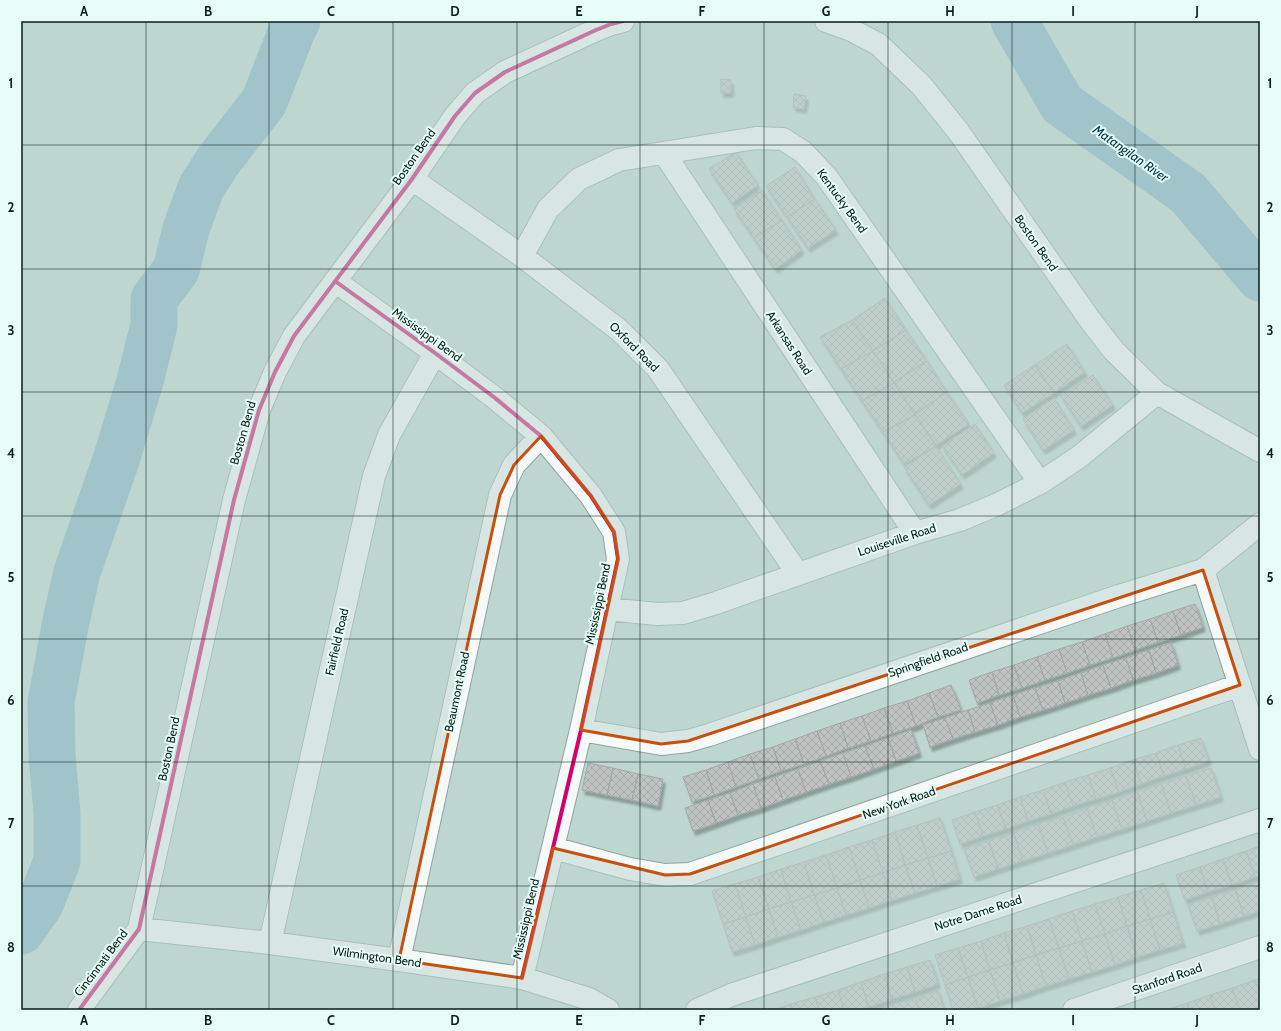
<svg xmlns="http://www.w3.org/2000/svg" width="1281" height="1031" viewBox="0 0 1281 1031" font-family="Cabin,sans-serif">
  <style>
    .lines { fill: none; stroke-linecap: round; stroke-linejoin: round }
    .river { stroke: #7dadc3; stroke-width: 47 }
    .building { fill: url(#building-cross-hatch); stroke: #a4a8a8; filter: url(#shadow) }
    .minor-casing { stroke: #90a49f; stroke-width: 24 }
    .minor { stroke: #f5f9f8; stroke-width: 22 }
    .cycleway-casing { stroke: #e6fdf7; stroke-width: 6 }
    .cycleway { stroke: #d6006c; stroke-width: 4 }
    .marked { fill: none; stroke: #c7500e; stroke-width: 3; stroke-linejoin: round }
    .grid { fill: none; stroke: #0a1d19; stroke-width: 1; stroke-opacity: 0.55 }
    .labels { text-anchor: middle; stroke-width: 4; stroke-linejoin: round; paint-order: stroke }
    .street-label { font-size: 12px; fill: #0a1d19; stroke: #e6fdf7 }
    .water-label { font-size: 13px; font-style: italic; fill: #003149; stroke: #e6fdf7 }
    .neatline { fill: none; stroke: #0a1d19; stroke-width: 1.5 }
    .grid-label { font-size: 13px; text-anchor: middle; font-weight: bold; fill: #0a1d19 }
  </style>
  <defs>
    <pattern id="building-cross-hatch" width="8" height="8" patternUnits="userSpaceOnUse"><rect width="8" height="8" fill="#bfc3c2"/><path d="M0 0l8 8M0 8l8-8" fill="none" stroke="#a3a7a6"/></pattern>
    <filter id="shadow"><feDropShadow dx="2.5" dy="4.5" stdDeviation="1" flood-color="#0004"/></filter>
  </defs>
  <rect width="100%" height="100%" fill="#bdd7d0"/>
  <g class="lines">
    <path class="river" d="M1014,21l48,83 126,89 72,85
      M21,931l19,-27 17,-43v-48l-5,-58 -1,-53 15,-81 11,-49 39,-112 24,-79 14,-56v-26l22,-29 10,-41 15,-41 17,-27 46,-59 29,-74 4,-7"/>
  </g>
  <path class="building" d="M721,79l10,1v13h-10z
    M794,94l12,2 -2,13 -11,-2z
    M736,152l22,33 -26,18 -23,-34z
    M795,167l20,32 -28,18 -21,-31z
    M762,190l20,30 -28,18 -20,-29z
    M815,199l21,31 -28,18 -21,-31z
    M782,220l20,30 -27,19 -21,-31z
    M885,298l21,32 -33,21 -21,-31z
    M852,320l21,31 -32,18 -21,-32z
    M906,330l21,31 -33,21 -21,-31z
    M1067,344l18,28 -31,21 -19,-28z
    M873,351l21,32 -32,18 -21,-32z
    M927,361l20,31 -32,22 -21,-32z
    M1035,365l19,28 -32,20 -18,-28z
    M1093,375l20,30 -32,21 -20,-30z
    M894,383l21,32 -32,17 -21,-31z
    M947,392l22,32 -33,21 -21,-31z
    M1054,398l20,32 -31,20 -20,-31z
    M915,415l21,31 -32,18 -21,-32z
    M975,424l19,29 -32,22 -20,-29z
    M936,446l25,38 -32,21 -25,-38z
    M1195,604l8,23 -22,8 -8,-24z
    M1173,611l8,24 -23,7 -8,-23z
    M1150,619l8,23 -23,8 -8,-24z
    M1127,626l8,24 -22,8 -8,-24z
    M1105,634l8,24 -23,7 -8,-23z
    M1082,642l8,23 -23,8 -8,-24z
    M1171,643l7,22 -22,8 -7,-23z
    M1059,649l8,24 -22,7 -8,-23z
    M1149,650l7,23 -23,7 -7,-22z
    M1037,657l8,23 -23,8 -8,-23z
    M1126,658l7,22 -22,8 -8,-23z
    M1014,665l8,23 -23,7 -7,-23z
    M1103,665l8,23 -23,7 -7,-22z
    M992,672l7,23 -22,8 -8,-23z
    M1081,673l7,22 -23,8 -7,-22z
    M1058,681l7,22 -22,7 -8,-22z
    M951,685l10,25 -23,7 -9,-24z
    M1035,688l8,22 -23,7 -7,-22z
    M929,693l9,24 -22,9 -9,-25z
    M1013,695l7,22 -22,8 -8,-22z
    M907,701l9,25 -23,7 -9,-25z
    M990,703l8,22 -23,7 -7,-22z
    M884,708l9,25 -22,8 -9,-25z
    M968,710l7,22 -22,7 -8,-21z
    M862,716l9,25 -23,7 -8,-25z
    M945,718l8,21 -23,8 -7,-22z
    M840,723l8,25 -22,8 -9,-25z
    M911,730l8,23 -23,8 -8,-23z
    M817,731l9,25 -22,8 -9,-25z
    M888,738l8,23 -22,8 -9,-23z
    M1201,738l8,23 -23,8 -8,-24z
    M795,739l9,25 -23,7 -8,-24z
    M1178,745l8,24 -22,7 -8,-23z
    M865,746l9,23 -23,8 -8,-24z
    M773,747l8,24 -22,8 -9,-25z
    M843,753l8,24 -22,7 -9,-23z
    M1156,753l8,23 -23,8 -8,-24z
    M750,754l9,25 -23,8 -8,-25z
    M1133,760l8,24 -22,8 -9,-24z
    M820,761l9,23 -23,8 -8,-23z
    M728,762l8,25 -22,8 -8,-25z
    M588,763l25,5 -6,27 -25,-5z
    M613,768l25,6 -6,26 -25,-5z
    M1110,768l9,24 -23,7 -8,-24z
    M1211,768l10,29 -25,8 -10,-29z
    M798,769l8,23 -23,8 -8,-23z
    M706,770l8,25 -22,7 -9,-25z
    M638,774l25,5 -5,27 -26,-6z
    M1088,775l8,24 -23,7 -8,-24z
    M1186,776l10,29 -25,8 -10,-29z
    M775,777l8,23 -22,8 -8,-24z
    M1065,782l8,24 -22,8 -8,-24z
    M753,784l8,24 -23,7 -8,-22z
    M1161,784l10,29 -24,8 -10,-29z
    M1043,790l8,24 -23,7 -8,-24z
    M1137,792l10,29 -25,8 -10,-29z
    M730,793l8,22 -22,8 -8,-23z
    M1020,797l8,24 -22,8 -9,-24z
    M708,800l8,23 -23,8 -8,-23z
    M1112,800l10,29 -25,8 -10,-29z
    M997,805l9,24 -23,7 -8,-24z
    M1087,808l10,29 -24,8 -10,-28z
    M975,812l8,24 -23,8 -8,-24z
    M1063,817l10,28 -25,8 -10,-29z
    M940,818l11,33 -23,7 -11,-33z
    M1038,824l10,29 -25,8 -9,-28z
    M917,825l11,33 -23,7 -10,-33z
    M895,832l10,33 -22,8 -11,-33z
    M1014,833l9,28 -25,8 -9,-28z
    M872,840l11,33 -23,7 -11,-33z
    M989,841l9,28 -24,8 -10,-28z
    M1260,846v29l-5,2 -9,-26z
    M849,847l11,33 -23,8 -11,-33z
    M951,851l9,28 -23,7 -9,-28z
    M1246,851l9,26 -23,8 -9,-26z
    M826,855l11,33 -23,7 -10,-33z
    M928,858l9,28 -22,7 -10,-28z
    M1223,859l9,26 -24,7 -8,-25z
    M804,862l10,33 -23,7 -10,-33z
    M905,865l10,28 -23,7 -9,-27z
    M1200,867l8,25 -23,8 -9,-25z
    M781,869l10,33 -22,7 -11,-32z
    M883,873l9,27 -23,8 -9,-28z
    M758,877l11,32 -23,8 -11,-33z
    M860,880l9,28 -23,7 -9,-27z
    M1258,882l2,7v22l-16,5 -9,-26z
    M1164,883l9,29 -23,7 -9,-29z
    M735,884l11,33 -23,7 -11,-33z
    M837,888l9,27 -22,7 -10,-27z
    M1141,890l9,29 -23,7 -9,-29z
    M1235,890l9,26 -24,8 -8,-27z
    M814,895l10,27 -23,8 -10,-28z
    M1118,897l9,29 -22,8 -10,-30z
    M1212,897l8,27 -23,7 -9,-26z
    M791,902l10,28 -23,7 -9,-28z
    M1095,904l10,30 -23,7 -10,-30z
    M769,909l9,28 -23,8 -9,-28z
    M1072,911l10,30 -23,7 -10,-29z
    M1173,912l10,31 -23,7 -10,-31z
    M746,917l9,28 -23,7 -9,-28z
    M1049,919l10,29 -23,7 -9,-29z
    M1150,919l10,31 -23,7 -10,-31z
    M1027,926l9,29 -23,8 -9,-30z
    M1127,926l10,31 -22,8 -10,-31z
    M1004,933l9,30 -23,7 -9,-29z
    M1105,934l10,31 -23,7 -10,-31z
    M981,941l9,29 -22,7 -10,-29z
    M1082,941l10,31 -23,7 -10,-31z
    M958,948l10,29 -23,8 -10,-30z
    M1059,948l10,31 -23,7 -10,-31z
    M1036,955l10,31 -23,8 -10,-31z
    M930,960l8,24 -23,8 -8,-25z
    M1013,963l10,31 -23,7 -10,-31z
    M907,967l8,25 -23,7 -8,-25z
    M990,970l10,31 -22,7 -10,-31z
    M884,974l8,25 -23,8 -8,-25z
    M968,977l10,31 -6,2h-19l-8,-25z
    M1260,979v15l-5,-14z
    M1255,980l5,14v16h-20l-8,-22z
    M861,982l8,25 -11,3h-14l-6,-20z
    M1232,988l8,22h-25l-5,-15z
    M838,990l6,20h-25l-4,-13z
    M938,990l6,20h-25l-4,-12z
    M1210,995l5,15h-26l-2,-7z
    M815,997l4,13h-26l-2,-6z
    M915,998l4,12h-26l-1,-5z
    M1187,1003l2,7h-24z
    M791,1004l2,6h-20z
    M892,1005l1,5h-16z"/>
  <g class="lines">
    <defs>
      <path id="minor" d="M826,21l25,9 27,14 43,41 37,46 132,189 24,31 43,42 103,58
        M664,153l251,380
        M412,179l110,77 97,74 39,39 140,205
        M522,256l26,-47 31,-30 40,-19 137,-22 27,1 20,13 23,24 214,307
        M335,281l100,72 60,45 46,38 50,60 23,36 4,27 -37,171 -59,248
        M1203,570l57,179
        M607,609l50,5 26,-1 33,-10 199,-70 45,-13 36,-15 44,-22 39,-26 78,-64
        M581,730l80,14 27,-3 21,-6 410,-139 84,-26 57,-46
        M553,848l77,21 35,6 25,-1 550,-189
        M139,929l131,14 129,17 123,18 67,21 19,11
        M270,943l104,-467 15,-41 46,-82
        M399,960l101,-465 14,-30 27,-29
        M79,1010l60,-81 95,-429 25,-90 16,-38 19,-36 118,-157 43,-63 20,-23 30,-21 91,-42 15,-6 12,-3
        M697,1010l34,-15 529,-175
        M1074,1010l186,-63"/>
    </defs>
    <use href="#minor" class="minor-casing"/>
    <use href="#minor" class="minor"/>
    <defs>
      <path id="cycleway" d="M335,281l100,72 60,45 46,38 50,60 23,36 4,27 -37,171 -59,248
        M79,1010l60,-81 95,-429 25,-90 16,-38 19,-36 118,-157 43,-63 20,-23 30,-21 91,-42 15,-6 12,-3"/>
    </defs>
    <use href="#cycleway" class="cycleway-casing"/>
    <use href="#cycleway" class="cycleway"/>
  </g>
  <path d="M0 0H1281V1031H0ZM541,436l50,60 23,36 4,27 -37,171 80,14 27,-3 515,-171 37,115 -550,189 -25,1 -112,-27 -31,130 -123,-18 101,-465 14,-30z" fill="#bdd7d0" fill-opacity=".55" fill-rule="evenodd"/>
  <path class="marked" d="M541,436l50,60 23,36 4,27 -37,171 80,14 27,-3 515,-171 37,115 -550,189 -25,1 -112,-27 -31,130 -123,-18 101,-465 14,-30z"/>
  <path class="grid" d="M146,21v989M269,21v989M393,21v989M517,21v989M640,21v989M764,21v989M888,21v989M1012,21v989M1135,21v989M21,145h1239M21,269h1239M21,392h1239M21,516h1239M21,639h1239M21,762h1239M21,886h1239"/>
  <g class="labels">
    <g class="street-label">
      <text transform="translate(414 157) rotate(-55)" y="4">Boston Bend</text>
      <text transform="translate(842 201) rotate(54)" y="4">Kentucky Bend</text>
      <text transform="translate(1036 243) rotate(55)" y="4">Boston Bend</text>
      <text transform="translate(427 335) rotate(36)" y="4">Mississippi Bend</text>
      <text transform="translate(789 343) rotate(57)" y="4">Arkansas Road</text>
      <text transform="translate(634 347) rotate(45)" y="4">Oxford Road</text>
      <text transform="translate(243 433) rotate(-74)" y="4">Boston Bend</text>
      <text transform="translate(897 540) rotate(-18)" y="4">Louiseville Road</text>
      <text transform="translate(598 604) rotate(-78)" y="4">Mississippi Bend</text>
      <text transform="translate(337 642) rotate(-77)" y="4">Fairfield Road</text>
      <text transform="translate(928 660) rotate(-19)" y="4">Springfield Road</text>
      <text transform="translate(457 692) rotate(-78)" y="4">Beaumont Road</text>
      <text transform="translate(169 749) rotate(-78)" y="4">Boston Bend</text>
      <text transform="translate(899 803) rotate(-19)" y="4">New York Road</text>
      <text transform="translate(978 913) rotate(-18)" y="4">Notre Dame Road</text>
      <text transform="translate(526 919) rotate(-77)" y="4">Mississippi Bend</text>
      <text transform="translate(377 957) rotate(8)" y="4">Wilmington Bend</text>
      <text transform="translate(101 963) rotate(-53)" y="4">Cincinnati Bend</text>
      <text transform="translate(1167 979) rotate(-19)" y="4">Stanford Road</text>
    </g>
    <g class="water-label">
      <text transform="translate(1131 153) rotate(35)" y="5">Matangilan River</text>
    </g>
  </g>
  <rect width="1281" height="1031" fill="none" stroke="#e6fdf7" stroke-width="44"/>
  <rect x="22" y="22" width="1237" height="987" class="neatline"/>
  <g class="grid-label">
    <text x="84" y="16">A</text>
    <text x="208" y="16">B</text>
    <text x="331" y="16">C</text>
    <text x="455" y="16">D</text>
    <text x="579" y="16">E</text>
    <text x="702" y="16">F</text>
    <text x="826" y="16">G</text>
    <text x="950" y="16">H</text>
    <text x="1073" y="16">I</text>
    <text x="1197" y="16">J</text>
    <text x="11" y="88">1</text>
    <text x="1270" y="88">1</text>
    <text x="11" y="212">2</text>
    <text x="1270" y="212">2</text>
    <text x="11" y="335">3</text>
    <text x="1270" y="335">3</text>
    <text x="11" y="458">4</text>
    <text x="1270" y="458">4</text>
    <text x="11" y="582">5</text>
    <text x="1270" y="582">5</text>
    <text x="11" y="705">6</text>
    <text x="1270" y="705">6</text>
    <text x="11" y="828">7</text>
    <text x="1270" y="828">7</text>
    <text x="11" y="952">8</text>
    <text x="1270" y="952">8</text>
    <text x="84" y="1025">A</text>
    <text x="208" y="1025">B</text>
    <text x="331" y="1025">C</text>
    <text x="455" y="1025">D</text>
    <text x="579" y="1025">E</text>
    <text x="702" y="1025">F</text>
    <text x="826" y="1025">G</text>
    <text x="950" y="1025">H</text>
    <text x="1073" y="1025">I</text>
    <text x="1197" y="1025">J</text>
  </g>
</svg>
